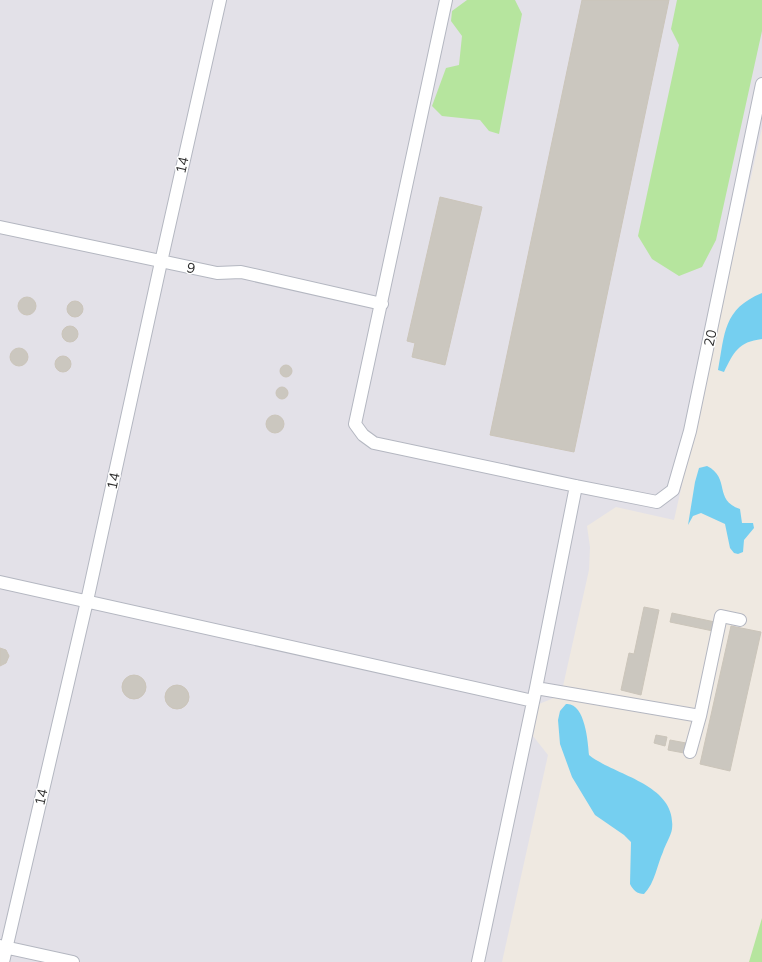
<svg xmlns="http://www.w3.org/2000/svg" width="762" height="962" viewBox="0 0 762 962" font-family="Mulish,sans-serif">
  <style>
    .industrial { fill: #e3e1e8 }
    .green { fill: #b6e59e }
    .water { fill: #75cff0 }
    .building { fill: #cbc7bf; stroke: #cbc5ba }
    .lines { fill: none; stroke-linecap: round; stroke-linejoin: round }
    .minor-casing { stroke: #b4b7c1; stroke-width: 14 }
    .minor { stroke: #fff; stroke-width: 12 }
    .labels { text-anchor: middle; stroke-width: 3; stroke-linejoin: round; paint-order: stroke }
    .street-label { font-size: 14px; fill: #2e2e2e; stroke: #fff }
  </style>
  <rect width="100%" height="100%" fill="#efe9e1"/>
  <path class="industrial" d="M0,0h762v128l-88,392 -58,-13 -29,19 3,21 -1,23 -28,125 -22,9 -6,32 15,19 -46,207h-502z"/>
  <path class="green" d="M467,0h48l7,14 -23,120 -10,-3 -9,-11 -38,-4 -10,-10 14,-38 13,-3 3,-29 -11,-15 1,-10z
    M677,0h85v31l-46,209 -14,27 -23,9 -27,-17 -14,-23 41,-191 -8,-16z
    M762,918v44h-13z"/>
  <path class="water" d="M762,293v46c-24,3 -28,13 -38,33l-6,-2c7,-37 5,-61 44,-77z
    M707,466c24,12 6,34 33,43l2,14h11l1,5 -10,12 -1,12 -5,2 -4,-1 -4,-5 -5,-24 -24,-11 -8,3 -5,9 7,-43 4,-14z
    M566,704c19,-2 22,38 23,51 26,21 88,29 83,74 -1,7 -7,16 -9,23 -6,13 -8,31 -19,42 -7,0 -11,-4 -14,-10l1,-42 -7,-7 -29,-20 -23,-38 -12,-33 -2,-24 2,-9z"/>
  <path class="building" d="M582,0h87l-95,452 -84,-17z
    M440,197l42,10 -37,158 -33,-8 3,-14 -8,-2z
    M18 306a9 9 0 1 1 18 0a9 9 0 1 1-18 0Z
    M67 309a8 8 0 1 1 16 0a8 8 0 1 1-16 0Z
    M62 334a8 8 0 1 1 16 0a8 8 0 1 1-16 0Z
    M10 357a9 9 0 1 1 18 0a9 9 0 1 1-18 0Z
    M55 364a8 8 0 1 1 16 0a8 8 0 1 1-16 0Z
    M280 371a6 6 0 1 1 12 0a6 6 0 1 1-12 0Z
    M276 393a6 6 0 1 1 12 0a6 6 0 1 1-12 0Z
    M266 424a9 9 0 1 1 18 0a9 9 0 1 1-18 0Z
    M644,607l15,3 -18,85 -20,-5 8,-37 5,1z
    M672,613l43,9 -2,9 -43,-9z
    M731,626l30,6 -31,139 -30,-7z
    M0,648l6,2 3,6 -3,7 -6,3z
    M122 687a12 12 0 1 1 24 0a12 12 0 1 1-24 0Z
    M165 697a12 12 0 1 1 24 0a12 12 0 1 1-24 0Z
    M656,735l11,2 -2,9 -11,-3z
    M670,740l16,3 -2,10 -16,-3z"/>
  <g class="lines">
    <defs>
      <path id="minor" d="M446,0l-91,424 8,11 11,8 202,43 81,16 16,-12 17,-59 72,-347
        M0,227l217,46 24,-1 141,32
        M0,582l533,119
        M536,688l164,28
        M690,752l10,-36 21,-100 19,4
        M0,946l73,16
        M3,962l84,-361 74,-339 59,-262
        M478,962l58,-274 40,-202"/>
    </defs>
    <use href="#minor" class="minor-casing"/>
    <use href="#minor" class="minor"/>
  </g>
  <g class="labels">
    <g class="street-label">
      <text transform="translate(182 165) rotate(-77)" y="5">14</text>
      <text transform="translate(191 268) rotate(11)" y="5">9</text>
      <text transform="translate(710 338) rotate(-78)" y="5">20</text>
      <text transform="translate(113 481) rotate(-78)" y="5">14</text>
      <text transform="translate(41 797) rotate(-77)" y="5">14</text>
    </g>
  </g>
</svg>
